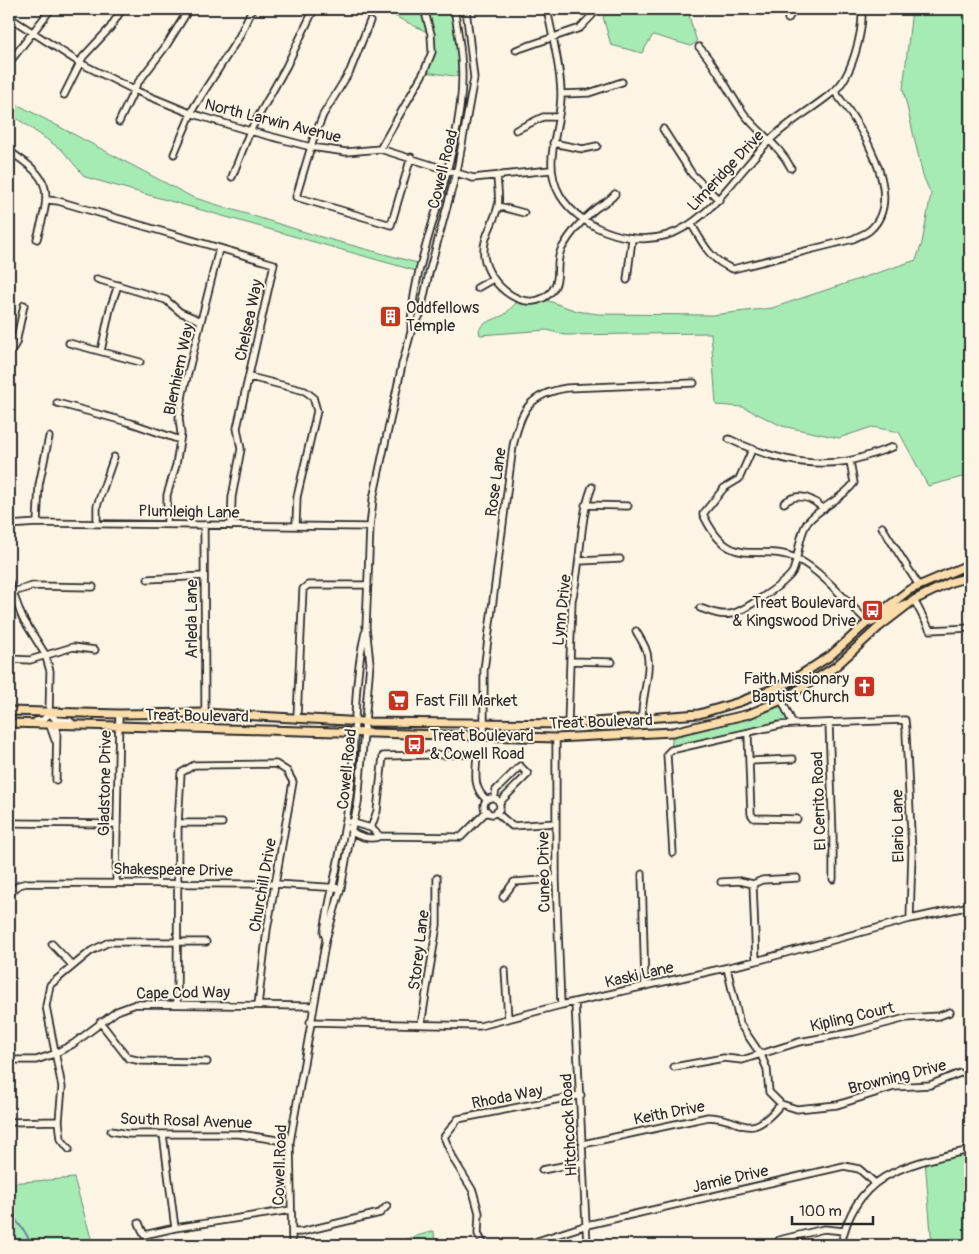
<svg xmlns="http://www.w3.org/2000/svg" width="979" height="1254" viewBox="0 0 979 1254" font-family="Pangolin,sans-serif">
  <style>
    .green { fill: #a6eab4; stroke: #688a70 }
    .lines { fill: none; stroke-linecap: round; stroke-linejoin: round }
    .stream { stroke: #6888a0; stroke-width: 2 }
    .minor-casing { stroke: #2b2b2b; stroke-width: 9 }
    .major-casing { stroke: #2b2b2b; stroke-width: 11 }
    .minor { stroke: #fcf5e5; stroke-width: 5.5 }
    .major { stroke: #fbddab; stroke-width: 7 }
    .labels { text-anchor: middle; stroke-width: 4; stroke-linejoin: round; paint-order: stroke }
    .street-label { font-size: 16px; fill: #2b2b2b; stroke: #fcf5e5 }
    .poi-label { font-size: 16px; fill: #2b2b2b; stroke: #fcf5e5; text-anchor: start }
  </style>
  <rect width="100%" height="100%" fill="#fcf5e5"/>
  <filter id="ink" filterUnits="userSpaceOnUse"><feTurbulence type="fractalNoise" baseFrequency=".02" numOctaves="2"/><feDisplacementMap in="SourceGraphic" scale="10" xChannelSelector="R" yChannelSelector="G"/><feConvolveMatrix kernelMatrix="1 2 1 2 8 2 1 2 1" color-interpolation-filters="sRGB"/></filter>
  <g filter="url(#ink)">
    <path class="green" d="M380,9h74l8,68 -38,-5 8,-20 -1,-18z
      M611,9h91l-13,7 8,26 -6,4 -38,-11 -11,18 -31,-8 -8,-28z
      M912,9h58v466l-42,11 -29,-54 -27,-5 -33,11 -57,-12 -39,-19 -27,-2 -5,-72 -146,2 -18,-5 -67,5 -1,-5 4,-6 21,-9 16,-16h23l34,12 21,3 114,1 60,-7 144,-48 6,-17 9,-49 -8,-18 -20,-87z
      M9,100l183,97 129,40 100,27 -1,8 -335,-95 -23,-27 -53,-37z
      M782,700l11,24 -122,26 2,-18 76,-18z
      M970,1150v95h-38l-7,-85z
      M74,1178l19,67h-84v-62z
      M434,1231l1,14 -46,-1z"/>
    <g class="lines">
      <path class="stream" d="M9,1211l16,21 7,13"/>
      <defs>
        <path id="minor" d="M547,9c5,26 14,59 14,86 0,34 -20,67 -1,100 11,19 33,33 54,39 79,24 109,-48 156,-94 19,-19 43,-31 63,-48 19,-14 30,-60 29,-83
          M9,17l71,46 54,27 56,23 60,18 61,16 35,5 34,-3 93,29 77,-8
          M788,19l6,-10
          M370,21l-20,50 -27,44 -10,25 -17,57 95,28 20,-68
          M699,47c19,20 29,46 46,68 15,19 35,31 46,53
          M516,50l64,-22 18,-19
          M12,59l39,-50
          M561,94l28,-1 33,-11
          M64,95l19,-38 27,-29 12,-19
          M119,122l18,-38 29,-38 23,-37
          M663,129l29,45 27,26
          M516,130l27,-13h15
          M553,143l30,6 14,-3
          M380,149l44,-77 8,-20 -1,-18 -7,-25
          M9,151c44,29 42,39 28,88
          M174,154l20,-47 45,-70 13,-28
          M497,176c0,9 3,20 1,30 -4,18 -16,31 -14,50 4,30 44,62 68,35 10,-12 2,-30 10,-43 8,-14 20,-28 32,-38 7,-6 15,-8 21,-16
          M232,177l18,-46 36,-64 28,-58
          M47,200l11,1 216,63 -37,164 4,21 -9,48 -1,29
          M498,206l26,7
          M692,225c11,19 19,36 41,44l120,-30c5,-3 13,-5 17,-9 38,-34 -13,-110 -35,-138
          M97,279l69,21 14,12 21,9
          M627,280l5,-41
          M477,288l14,-8
          M411,330c0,-40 14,-81 25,-119 12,-42 26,-90 26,-134 0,-22 -4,-47 -8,-68
          M69,343l71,19
          M101,351l9,-42 8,-24
          M9,355l7,-12 8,-38
          M250,377l55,14 8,6 4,14 -20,86 -1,28
          M57,403l74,20 49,17
          M729,439c38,18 77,29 119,22 15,-3 30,-9 45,-14
          M752,450l-13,29 -15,9 -21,26c29,62 56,25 96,46 22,11 50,44 69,62
          M784,503c14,-12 28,-5 40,6
          M585,505l43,1
          M37,523l2,-38 10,-48
          M97,523v-17l17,-49
          M167,524v-29l9,-30 5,-31 -2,-16 4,-25 36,-144
          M9,525l28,-2 333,4
          M204,525l1,188
          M882,527l36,57
          M580,561l40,-2
          M148,579l56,-3
          M9,582l13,35 23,37 5,17 -1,43 -6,6 -7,1
          M13,592l20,-6 60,1
          M914,600l16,30 40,-2
          M700,608c9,3 19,8 30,6 11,-1 58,-32 63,-43 6,-15 5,-34 14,-48 12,-16 35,-23 47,-40l-4,-22
          M636,631c5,9 12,18 12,29 2,17 -7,39 -6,59
          M9,659l21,1 43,-13 22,3
          M570,661l42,1
          M776,688l17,36 112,-4 1,10
          M49,712l7,8 14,1 3,3
          M297,717l6,-128 5,-4h60
          M49,723l6,17
          M829,723l4,115v41
          M568,724l4,-124c10,-37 6,-77 20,-113
          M906,733l6,119 -2,67
          M748,734l3,80 3,4 43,1
          M484,735v-65l29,-224c8,-35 15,-52 54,-58l127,-5
          M556,738v141l5,126
          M750,761l43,-2
          M56,780l1,-56
          M494,798l2,-8 24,-24 8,8 -29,29
          M484 806a8 8 0 1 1 16 0a8 8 0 1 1-16 0Z
          M496,812l16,14 44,-3
          M350,822l21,6
          M9,823l108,1
          M178,823h44
          M349,828c5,8 23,13 31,8l81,1 26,-26
          M380,836l-9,-8 6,-17 6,-55 94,-2c-1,19 -5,34 10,46
          M673,853l-6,-99 4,-4 109,-25 13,-1
          M642,874l3,112
          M116,882l3,-168
          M721,882l19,-1 13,3
          M753,884l3,77
          M753,884l9,-4 35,-2
          M9,894l10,-9 8,-2 248,1 66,4
          M503,897l11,-15 42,-3
          M326,939l-2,-7c8,-49 22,-98 27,-147 5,-50 2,-103 14,-152
          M52,944l20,21
          M727,968l13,56 21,31 6,14 2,23 12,12 16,5 40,-4 57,-18 36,-2 30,-12
          M505,970l3,49
          M177,1003l1,-180 3,-50 13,-8 82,-1 11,7 6,11 -26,148 -9,75
          M575,1003l12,242
          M100,1022l28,36 13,3 66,1
          M310,1022l170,4 81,-21 195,-44 154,-42 60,-13
          M421,1025l16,-100v-47
          M9,1060h27l18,-6 19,-10 44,-33 19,-7 177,2
          M674,1067l50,-9 18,2 57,-18 55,-10 52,-14 33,-2 11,-4
          M9,1122l50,-1
          M111,1131l17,3h111l51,8
          M163,1134l12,94
          M583,1144l125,-27c38,1 39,27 73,-13
          M69,1149l-8,-10 -2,-18 3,-34 -16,-81 4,-21 41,-34 18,-9h97
          M542,1170l41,-8
          M139,1223l5,12 31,-7 116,-18
          M292,1232h9l79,-19 7,-7
          M779,1240l45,-11 20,2
          M292,1245l-2,-103 36,-203 15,-51 10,-56 7,-29 12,-140 -4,-36 4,-100 3,-28 29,-134 9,-33 9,-17 9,-42 29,-107 16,-88 -8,-69
          M484,1245l-6,-11 1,-21 -6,-22 -19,-31 -10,-23 14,-18 123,-24
          M525,1245l62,-20 257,-59 15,3 15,13
          M841,1245c14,-73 67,-81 129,-95"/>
        <path id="major" d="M868,622c8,2 26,-15 38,-18
          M9,711l110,3 86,-1 160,9 203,2 131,-10 40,-12 49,-19 42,-27 38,-34 41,-32 61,-26
          M9,723l547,15 117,-6 76,-18 33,-14 53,-33 44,-40 35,-27 37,-18 19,-5"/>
      </defs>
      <use href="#minor" class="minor-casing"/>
      <use href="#major" class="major-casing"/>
      <use href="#minor" class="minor"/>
      <use href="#major" class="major"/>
    </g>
  </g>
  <defs>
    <symbol id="building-square" viewBox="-11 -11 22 22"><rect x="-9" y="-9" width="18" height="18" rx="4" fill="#c8321e" stroke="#fcf5e5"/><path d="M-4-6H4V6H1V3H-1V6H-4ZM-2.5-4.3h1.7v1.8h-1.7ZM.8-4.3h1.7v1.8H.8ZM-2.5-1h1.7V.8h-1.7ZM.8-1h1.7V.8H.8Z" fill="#fff"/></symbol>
    <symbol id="bus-square" viewBox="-11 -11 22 22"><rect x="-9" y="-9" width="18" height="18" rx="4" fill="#c8321e" stroke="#fcf5e5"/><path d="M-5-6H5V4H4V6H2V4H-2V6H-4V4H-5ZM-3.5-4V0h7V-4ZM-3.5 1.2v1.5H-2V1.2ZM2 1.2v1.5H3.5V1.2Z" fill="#fff"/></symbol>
    <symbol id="church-square" viewBox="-11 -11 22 22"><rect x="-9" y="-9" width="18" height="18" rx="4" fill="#c8321e" stroke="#fcf5e5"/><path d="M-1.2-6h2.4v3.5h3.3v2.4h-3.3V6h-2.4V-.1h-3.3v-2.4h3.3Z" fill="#fff"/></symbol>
    <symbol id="supermarket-square" viewBox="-11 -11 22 22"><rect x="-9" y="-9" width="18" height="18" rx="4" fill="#c8321e" stroke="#fcf5e5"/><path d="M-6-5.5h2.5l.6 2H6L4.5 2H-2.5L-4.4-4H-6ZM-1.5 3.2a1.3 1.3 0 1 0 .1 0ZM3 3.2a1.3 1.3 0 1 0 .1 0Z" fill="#fff"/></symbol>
  </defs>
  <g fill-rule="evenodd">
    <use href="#building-square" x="378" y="304" width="25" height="25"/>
    <use href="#bus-square" x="860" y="598" width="25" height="25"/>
    <use href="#church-square" x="852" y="674" width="25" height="25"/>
    <use href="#supermarket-square" x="386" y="688" width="25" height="25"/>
    <use href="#bus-square" x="402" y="732" width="25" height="25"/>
  </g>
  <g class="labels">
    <g class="street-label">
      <text transform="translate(273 120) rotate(14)" y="6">North Larwin Avenue</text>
      <text transform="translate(442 169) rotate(-76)" y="6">Cowell Road</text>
      <text transform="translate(725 170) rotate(-47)" y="6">Limeridge Drive</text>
      <text transform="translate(248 320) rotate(-78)" y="6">Chelsea Way</text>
      <text transform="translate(178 369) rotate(-78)" y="6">Blenhiem Way</text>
      <text transform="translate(495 482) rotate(-82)" y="6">Rose Lane</text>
      <text transform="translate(189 511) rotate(1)" y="6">Plumleigh Lane</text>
      <text transform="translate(561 610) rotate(-84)" y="6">Lynn Drive</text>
      <text transform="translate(191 619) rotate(-90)" y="6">Arleda Lane</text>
      <text transform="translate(197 715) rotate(1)" y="6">Treat Boulevard</text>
      <text transform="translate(601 721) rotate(-2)" y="6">Treat Boulevard</text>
      <text transform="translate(346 769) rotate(-84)" y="6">Cowell Road</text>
      <text transform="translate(104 783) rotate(-89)" y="6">Gladstone Drive</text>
      <text transform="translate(818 801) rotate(-92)" y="6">El Cerrito Road</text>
      <text transform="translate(897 826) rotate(-91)" y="6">Elario Lane</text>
      <text transform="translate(173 869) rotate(1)" y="6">Shakespeare Drive</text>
      <text transform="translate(543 872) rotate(-91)" y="6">Cuneo Drive</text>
      <text transform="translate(262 885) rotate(-80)" y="6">Churchill Drive</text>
      <text transform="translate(418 950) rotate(-83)" y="6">Storey Lane</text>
      <text transform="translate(639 974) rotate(-13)" y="6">Kaski Lane</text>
      <text transform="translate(183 992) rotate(-1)" y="6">Cape Cod Way</text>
      <text transform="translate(852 1016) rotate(-13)" y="6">Kipling Court</text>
      <text transform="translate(897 1076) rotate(-14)" y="6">Browning Drive</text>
      <text transform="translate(507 1096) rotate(-11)" y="6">Rhoda Way</text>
      <text transform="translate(669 1112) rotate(-11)" y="6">Keith Drive</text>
      <text transform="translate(186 1120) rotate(2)" y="6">South Rosal Avenue</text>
      <text transform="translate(568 1125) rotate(-93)" y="6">Hitchcock Road</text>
      <text transform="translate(279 1165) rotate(-88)" y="6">Cowell Road</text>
      <text transform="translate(730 1178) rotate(-13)" y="6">Jamie Drive</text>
    </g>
    <g class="poi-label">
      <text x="406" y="313">Oddfellows<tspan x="406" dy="18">Temple</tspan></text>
      <text x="856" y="608" text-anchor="end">Treat Boulevard<tspan x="856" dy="18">&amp; Kingswood Drive</tspan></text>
      <text x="849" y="684" text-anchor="end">Faith Missionary<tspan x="849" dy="18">Baptist Church</tspan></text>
      <text x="415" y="706">Fast Fill Market</text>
      <text x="430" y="741">Treat Boulevard<tspan x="430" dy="18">&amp; Cowell Road</tspan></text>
    </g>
  </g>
  <rect width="979" height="1254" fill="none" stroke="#fcf5e5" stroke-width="30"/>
  <rect x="15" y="15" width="949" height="1224" fill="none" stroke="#2b2b2b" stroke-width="2" filter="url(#ink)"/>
  <path d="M792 1216v8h81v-8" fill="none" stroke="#2b2b2b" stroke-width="2.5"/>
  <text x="799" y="1216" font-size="15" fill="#2b2b2b" stroke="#fcf5e5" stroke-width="4" paint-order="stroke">100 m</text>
</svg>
